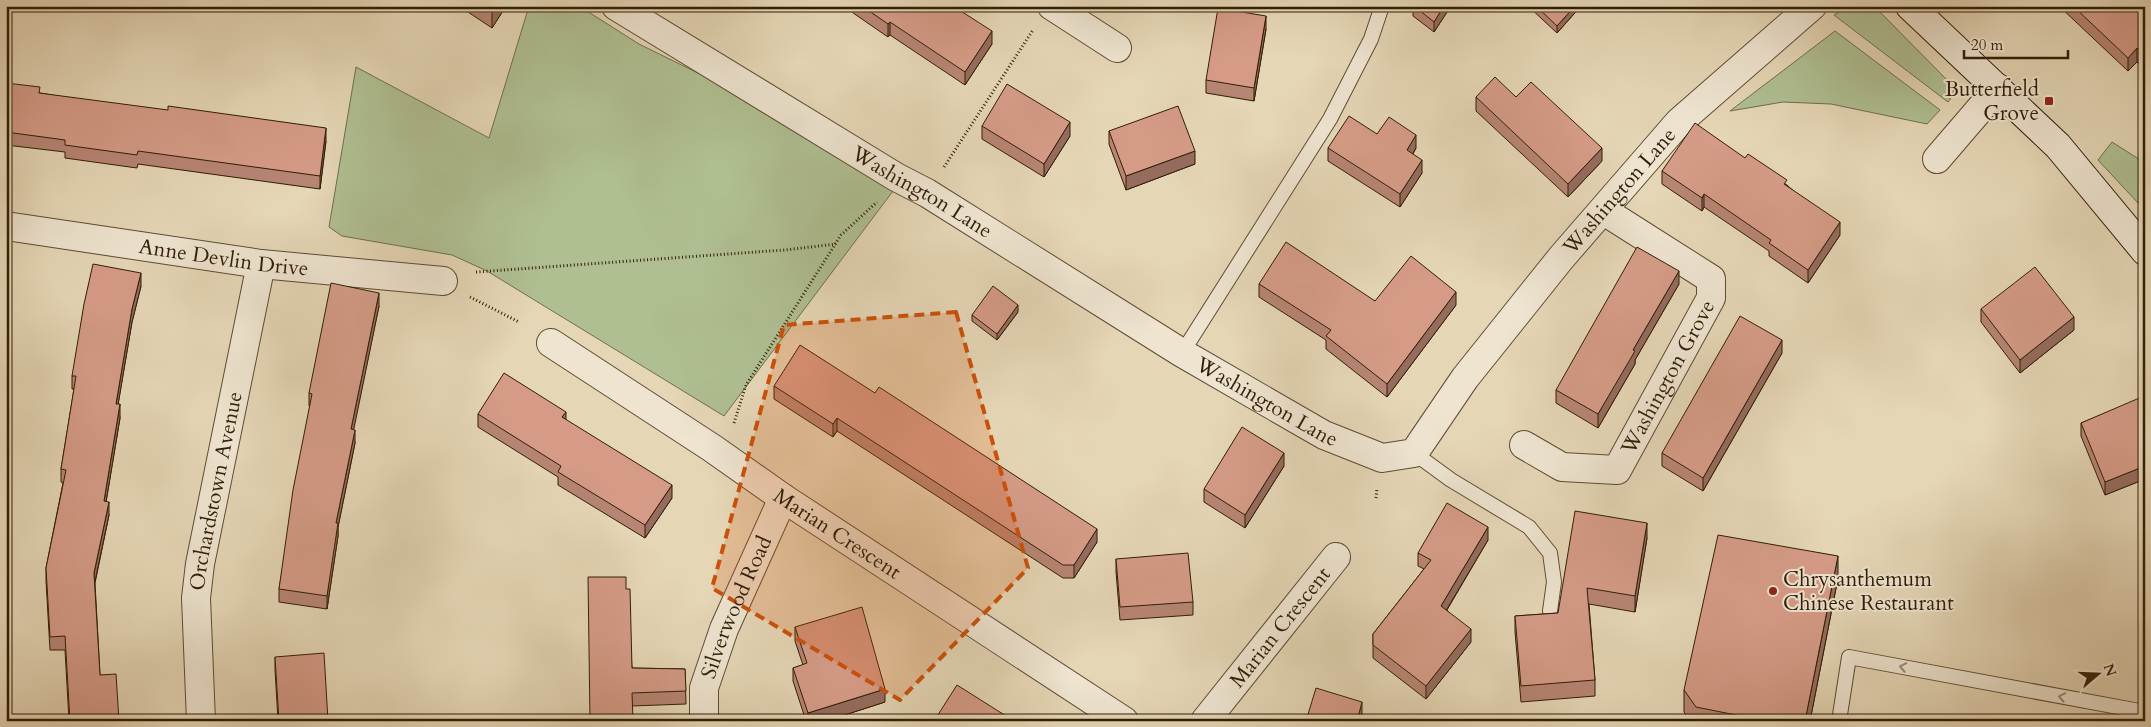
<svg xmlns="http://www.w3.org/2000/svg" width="2151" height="727" viewBox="0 0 2151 727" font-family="Cardo,serif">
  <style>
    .green { fill: #afbf92; stroke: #706e4c }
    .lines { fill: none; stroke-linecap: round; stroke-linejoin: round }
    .service-casing { stroke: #5d4c32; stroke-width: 16 }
    .minor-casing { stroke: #5d4c32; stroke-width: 30 }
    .secondary-casing { stroke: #301e06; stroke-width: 30 }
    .path { stroke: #301e06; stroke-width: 3; stroke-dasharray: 1 2.5; stroke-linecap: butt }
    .service { stroke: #eee4d0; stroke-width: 14 }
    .minor { stroke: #eee4d0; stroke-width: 28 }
    .secondary { stroke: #eee4d0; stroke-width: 28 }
    .wall { fill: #b78574; stroke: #301e06 }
    .shaded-wall { fill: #956c5e; stroke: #301e06 }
    .building { fill: #d59b87; stroke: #301e06 }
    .oneway { stroke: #988b75 }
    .marked { fill: #cc500b; fill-opacity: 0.2; stroke: #cc500b; stroke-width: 4; stroke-dasharray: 10 6; stroke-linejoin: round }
    .poi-dot { fill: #8f2418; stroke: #eee4d0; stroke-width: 2 }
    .labels { text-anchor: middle; stroke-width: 4; stroke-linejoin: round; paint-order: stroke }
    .poi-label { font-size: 21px; fill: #301e06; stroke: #eee4d0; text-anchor: end }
    .street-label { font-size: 21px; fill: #301e06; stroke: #eee4d0 }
  </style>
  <rect width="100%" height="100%" fill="#e5d6b6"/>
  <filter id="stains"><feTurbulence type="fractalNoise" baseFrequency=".004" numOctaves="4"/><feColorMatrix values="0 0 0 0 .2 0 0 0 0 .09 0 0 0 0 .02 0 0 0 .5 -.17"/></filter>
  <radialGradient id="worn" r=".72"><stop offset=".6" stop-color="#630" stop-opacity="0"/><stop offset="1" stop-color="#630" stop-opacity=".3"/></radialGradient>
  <path class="green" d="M529,6h50l60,38 138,68 119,75 -172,229 -237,-145 -35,-16 -110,-19 -13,-9 27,-160 133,71z
    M1850,6h20l7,3 76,77 1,8 -6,8 -114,-87z
    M1835,31l105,79 -13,14 -96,-20 -48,-2 -53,9z
    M2112,142l33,21v37l-7,3 -40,-43z"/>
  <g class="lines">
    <defs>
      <path id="service" d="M1182,353l148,-234 41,-80 11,-33
        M1414,453l37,27 78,47 21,26 4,29 -4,29
        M1839,721l10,-64 296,55"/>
      <g id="minor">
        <path id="s1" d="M616,6l280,171 31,16 255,160 142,82 58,23 32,-5 51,-75 96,-120 118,-136 133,-116"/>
        <path d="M1052,6l65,42"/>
        <path d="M1937,159l61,-71"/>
        <path id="s2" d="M6,226l255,38 182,17"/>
        <path id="s3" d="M551,343l161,105 71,50 341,223"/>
        <path id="s4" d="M1524,445l38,22 55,3 94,-172v-19l-107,-68"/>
        <path id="s5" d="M201,721l-5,-123 4,-34 61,-300"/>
        <path id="s6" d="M704,721v-33l20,-59 59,-131"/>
        <path id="s7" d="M1205,721l131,-164"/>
      </g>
      <path id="secondary" d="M1910,6l148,140 87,105"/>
    </defs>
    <use href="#service" class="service-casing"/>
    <use href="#minor" class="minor-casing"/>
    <use href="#secondary" class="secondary-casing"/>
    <path class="path" d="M944,167l89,-137
      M476,272l309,-22 51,-6
      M470,297l49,25
      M734,423l12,-38 95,-150 36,-33
      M1376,498l1,-10"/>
    <use href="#service" class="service"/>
    <use href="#minor" class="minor"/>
    <use href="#secondary" class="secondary"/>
  </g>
  <path class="wall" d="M459,6h47l-14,22z
    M843,6h110l39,38 -27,41 -75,-50 -2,2z
    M1413,6h38l-17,26 -21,-16z
    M1528,6h53l-24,27z
    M2059,6h85l1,1v62l-8,-7 -9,9z
    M1266,29l-12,72 -48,-8v-13z
    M6,83l34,10 286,48 -6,48 -182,-25 -1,4 -72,-10v-6l-59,-7z
    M1476,97h40l86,64 -34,36 -92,-86z
    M982,126l88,10 -26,41 -62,-38z
    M1109,131l86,33 -69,26 -17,-46z
    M1377,134l39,14 -3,6 9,19 -22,34 -72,-46v-13z
    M1745,158l42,27 53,50 -32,48 -39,-27v-5l-65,-44 -2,4 -40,-27v-13z
    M1259,284l116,17 81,4 -69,92 -61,-48v-9l-67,-43z
    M1679,284l-44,76v4l-37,64 -42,-25v-13z
    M141,286l-9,36 -14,82 2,14 -14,84 3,13 -14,68 5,92 19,46h-50l-4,-71h-15l-4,-69v-13l17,-85 -2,-1v-13l13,-80h-2v-13z
    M379,306l-26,124 2,13 -17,84v9l-11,73 -48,-7v-13l31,-183h-1v-13z
    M1981,309l93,21 -54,43 -39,-51z
    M1018,312l-21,28 -25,-19v-6z
    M1782,353l-79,138 -41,-25v-13z
    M774,386l323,156 -23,36h-11l-226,-147 -4,6 -59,-38z
    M2145,398v81l-40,16 -24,-59v-13z
    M478,414l88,6 106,78 -27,40 -87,-53v-8l-80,-50z
    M1284,466l-39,62 -41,-26v-13z
    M1647,538l-12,74 -46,-8 6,76v16l-74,6 -6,-70v-16l43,-3z
    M1488,540l-41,70 24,32 -45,57 -53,-41v-24l51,-65 -6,-3v-13z
    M1116,559l77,43v13l-73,5 -4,-48z
    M1838,578l-28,143h-120l-6,-9v-22z
    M626,589l6,79 53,1 1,35 -54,2z
    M795,627l90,75 -59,19h-20l-13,-40v-13l10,-3 -8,-24z
    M275,657l53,64h-50l-3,-51z"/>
  <path class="shaded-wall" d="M496,6h10l-14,22v-16z
    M1444,6h7l-17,26v-10z
    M1575,6h6l-24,27v-7z
    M1266,16v13l-12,72v-13z
    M890,22v13l-2,2v-13z
    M992,31v13l-27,41v-13z
    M2137,48v14l-9,9v-13z
    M1070,122v14l-26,41v-13z
    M326,128v13l-6,48v-13z
    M1416,135v13l-9,15v-13z
    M1602,148v13l-34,36v-13z
    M1195,151v13l-69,26v-14z
    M1422,160v13l-22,34v-13z
    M1704,194v13l-2,4v-13z
    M1840,222v13l-32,48v-13z
    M1679,271v13l-44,76v4l-37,64v-14l35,-64z
    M141,273v13l-9,36 -16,95v-13l16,-95z
    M1456,292v13l-69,92v-13z
    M379,293v13l-28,137v-14z
    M1018,305v7l-21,28v-6z
    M2074,317v13l-54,43v-13z
    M1782,340v13l-79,138v-13z
    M120,404v14l-16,96v-13z
    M566,412v13l-4,-8z
    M837,418v13l-4,6v-13z
    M355,430v13l-17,84v9l-11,73v-13l9,-73z
    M1284,453v13l-39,62v-13z
    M2145,466v13l-40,16v-13z
    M672,485v13l-27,40v-13z
    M109,502v13l-15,71v-13z
    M1647,523v15l-12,74v-16z
    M1488,527v13l-47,79v-13z
    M1097,529v13l-23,36v-13z
    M1838,556v22l-28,143h-5z
    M1471,629v13l-45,57v-13z
    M885,689v13l-59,19h-18v-8z
    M1362,702v13l-1,6h-4z"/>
  <path class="building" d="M483,6h13l-4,6z
    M862,6h91l39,25 -27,41 -75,-50 -2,2z
    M1414,6h30l-10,16z
    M1536,6h39l-18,20z
    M2073,6h71l1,1v48l-8,-7 -9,10z
    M1218,8l48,8 -12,72 -48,-8z
    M1495,77l21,20 15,-15 71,66 -34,36 -92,-87z
    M6,83l34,4 -1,6 129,17v-4l158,22 -6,48 -182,-25 -1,4 -72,-10v-5l-59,-8z
    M1007,84l63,38 -26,42 -62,-38z
    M1178,106l17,45 -69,25 -17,-45z
    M1349,116l28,18 12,-17 27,18 -9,15 15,10 -22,34 -72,-46z
    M1695,123l50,35 3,-4 39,26 -3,4 56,38 -32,48 -39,-27 2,-3 -67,-46 -2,4 -40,-27z
    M1286,242l89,59 36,-45 45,36 -69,92 -61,-48 5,-6 -72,-46z
    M1637,247l42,24 -46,79 2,1 -37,63 -42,-24z
    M93,264l48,9 -9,36 -16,95h4l-16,97 5,1 -15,71 6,102 16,-1 3,47h-49l-5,-85 -15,1 -4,-69 20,-98 -5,-1 15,-93h-4l12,-72z
    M2035,267l39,50 -54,43 -39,-51z
    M331,283l48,10 -28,136 4,1 -19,93h2l-11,73 -48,-7 14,-99 19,-96 -3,-1z
    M993,286l25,19 -21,29 -25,-19z
    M1740,316l42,24 -79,138 -41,-25z
    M800,345l75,48 4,-6 218,142 -23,36h-11l-226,-147 -4,6 -59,-38z
    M504,373l62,39 -4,5 110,68 -27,40 -87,-53 3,-6 -83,-52z
    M2144,396l1,2v68l-40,16 -24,-59z
    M1242,427l42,26 -39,62 -41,-26z
    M1447,503l41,24 -47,79 30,23 -45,57 -53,-41v-11l58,-74 -13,-7z
    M1575,511l72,12 -12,73 -48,-8 8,92 -74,6 -6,-70 43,-3z
    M1718,535l120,21 -33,165h-39l-70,-14 -12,-17z
    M1188,553l5,49 -73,5 -4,-48z
    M588,577h38v12h4l2,79 53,1 1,22 -54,2 1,28h-43z
    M862,607l23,82 -77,24 -15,-45 14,-5 -12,-36z
    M324,653l4,68h-49l-4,-64z
    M957,685l57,36h-80z
    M1316,688l46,14 -5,19h-51z"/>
  <defs><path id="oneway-chevron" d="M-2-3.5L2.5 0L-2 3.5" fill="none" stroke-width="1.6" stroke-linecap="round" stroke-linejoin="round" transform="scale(1.25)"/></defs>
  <g class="oneway">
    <use href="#oneway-chevron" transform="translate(1903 667) rotate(-169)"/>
    <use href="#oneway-chevron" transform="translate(2062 697) rotate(-169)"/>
  </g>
  <path class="marked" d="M956,312l72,256 -128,132 -188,-112 72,-263z"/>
  <g class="poi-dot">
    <rect x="2044" y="96" width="10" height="10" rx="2.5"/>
    <circle cx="1773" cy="591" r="5"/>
  </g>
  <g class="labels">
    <g class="poi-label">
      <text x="2039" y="96">Butterfield<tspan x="2039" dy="24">Grove</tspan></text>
      <text x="1783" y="586" text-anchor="start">Chrysanthemum<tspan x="1783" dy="24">Chinese Restaurant</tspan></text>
    </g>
    <g class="street-label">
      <text dy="7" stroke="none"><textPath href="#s1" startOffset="1256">Washington Lane</textPath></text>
      <text dy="7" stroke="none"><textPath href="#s1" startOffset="358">Washington Lane</textPath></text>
      <text dy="7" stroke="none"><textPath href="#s2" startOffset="220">Anne Devlin Drive</textPath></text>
      <text dy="7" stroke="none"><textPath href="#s4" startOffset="205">Washington Grove</textPath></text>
      <text dy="7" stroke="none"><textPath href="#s1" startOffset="762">Washington Lane</textPath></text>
      <text dy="7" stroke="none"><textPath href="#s5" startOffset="232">Orchardstown Avenue</textPath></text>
      <text dy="7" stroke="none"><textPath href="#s3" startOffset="344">Marian Crescent</textPath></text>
      <text dy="7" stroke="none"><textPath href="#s6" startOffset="120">Silverwood Road</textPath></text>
      <text dy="7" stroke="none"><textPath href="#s7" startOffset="120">Marian Crescent</textPath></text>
    </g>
  </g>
  <rect width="2151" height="727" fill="none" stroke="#e5d6b6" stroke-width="25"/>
  <rect x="8" y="8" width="2136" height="712" fill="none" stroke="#301e06" stroke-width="2.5"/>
  <rect x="12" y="12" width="2126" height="702" fill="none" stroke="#301e06"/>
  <g transform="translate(2098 674) rotate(71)" stroke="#eee4d0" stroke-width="4" paint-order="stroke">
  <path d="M0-4L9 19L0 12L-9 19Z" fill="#301e06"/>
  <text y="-8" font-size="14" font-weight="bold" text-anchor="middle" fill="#301e06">N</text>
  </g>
  <path d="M1964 50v8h104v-8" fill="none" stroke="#301e06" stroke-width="2.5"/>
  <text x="1971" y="50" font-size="15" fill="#301e06" stroke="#eee4d0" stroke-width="4" paint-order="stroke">20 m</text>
  <rect width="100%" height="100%" filter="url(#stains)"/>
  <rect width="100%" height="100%" fill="url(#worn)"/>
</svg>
